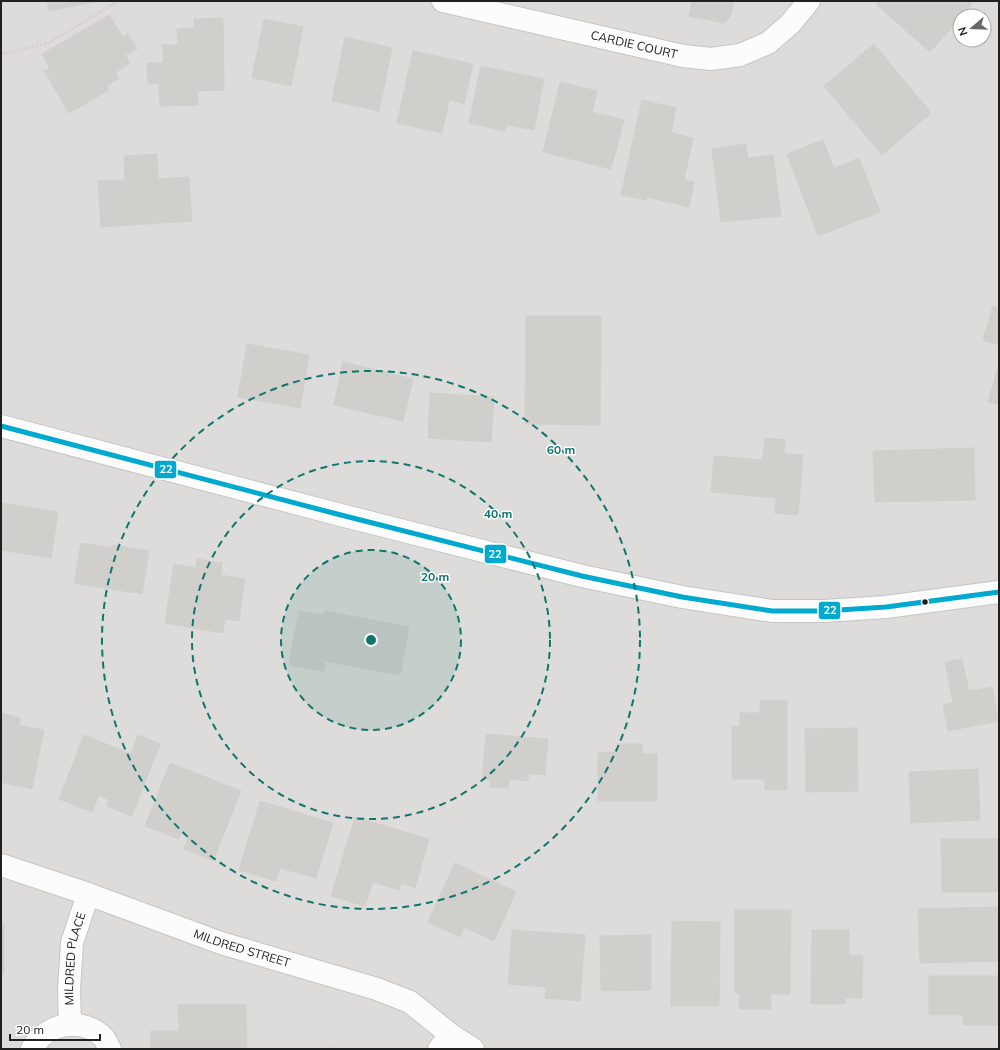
<svg xmlns="http://www.w3.org/2000/svg" width="1000" height="1050" viewBox="0 0 1000 1050" font-family="Mulish,sans-serif">
  <style>
    .residential { fill: #dddcda; fill-rule: evenodd }
    .building { fill: #d1cfcc; stroke: #d1cfcb }
    .lines { fill: none; stroke-linecap: round; stroke-linejoin: round }
    .minor-casing { stroke: #c5c5c3; stroke-width: 24 }
    .path { stroke: #d6ccc9; stroke-width: 2.5; stroke-dasharray: 2 2; stroke-linecap: butt }
    .minor { stroke: #fcfcfc; stroke-width: 22 }
    .bus-1-casing { stroke: #fff; stroke-width: 8 }
    .bus-1 { stroke: #00a9ce; stroke-width: 5 }
    .ring { fill: none; stroke: #0f766e; stroke-width: 2; stroke-dasharray: 7 5 }
    .bus-dot { fill: #202020; stroke: #fff; stroke-width: 1.5 }
    .labels { text-anchor: middle; stroke-width: 3; stroke-linejoin: round; paint-order: stroke }
    .street-label { font-size: 12px; fill: #202020; stroke: #fff }
    .centre { fill: #0f766e; stroke: #fff; stroke-width: 2 }
    .ring-label { font-size: 12px; text-anchor: middle; font-weight: bold; fill: #0f766e; stroke: #fff; stroke-width: 3; stroke-linejoin: round; paint-order: stroke }
    .line-badge { stroke: #fff; stroke-width: 1.5 }
    .badge-label { font-size: 11px; text-anchor: middle; font-weight: bold; fill: #fff }
  </style>
  <rect width="100%" height="100%" fill="#eeede9"/>
  <path class="residential" d="M1,1h998v1048h-998zM960,16h24v24h-24z"/>
  <path class="building" d="M47,1h51l-49,10z
    M692,1h42l-4,16 -6,6 -35,-7z
    M879,1h90l3,3 -11,12h-1v2l-30,34 -54,-48z
    M109,15l14,22 5,-3 9,15 -12,6 5,8 -14,9 3,6 -12,8 2,4 -40,23 -25,-42 6,-3 -8,-14z
    M223,18l1,72 -27,1 1,14 -38,1 -1,-22h-11l-1,-21h16v-18h15l-1,-16 17,-1v-9z
    M264,19l39,8 -12,59 -39,-8z
    M345,37l47,11 -13,63 -47,-10z
    M874,44l57,69 -49,42 -58,-69z
    M413,51l60,13 -9,40 -15,-4 -7,33 -45,-10z
    M481,66l63,13 -10,51 -27,-5 -2,6 -36,-8z
    M560,82l37,9 -5,21 32,8 -13,49 -68,-17z
    M642,100l34,8 -5,25 22,5 -9,42 10,2 -5,25 -42,-10 -1,3 -25,-5z
    M823,140l11,28 25,-10 21,54 -62,24 -31,-82z
    M746,144l2,14 25,-3 8,61 -60,6 -9,-73z
    M157,154l1,25 31,-2 3,44 -91,6 -3,-46 27,-1 -1,-24z
    M993,306l6,2v37l-16,-5z
    M526,316h75l-1,109 -75,-1z
    M247,344l62,11 -9,53 -62,-11z
    M343,362l70,17 -10,42 -69,-16z
    M999,364v41l-11,-3z
    M430,393l64,4 -3,45 -63,-4z
    M765,438l20,2 -1,14 19,1 -5,60 -23,-2 1,-15 -65,-6 3,-36 49,4z
    M974,448l1,52 -100,2 -2,-51z
    M1,503l57,9 -7,46 -50,-8z
    M81,543l31,5 1,-3 36,6 -7,43 -68,-11z
    M197,559l25,4 -1,12 24,4 -6,42 -14,-2 -2,14 -58,-10 9,-59 22,4z
    M299,611l25,4 1,-4 84,16 -9,48 -75,-14 -1,10 -35,-6z
    M962,659l7,32 23,-4 6,34 -50,10 -5,-26 10,-2 -8,-41z
    M787,700v90h-22v-11h-33v-53h8v-13h20v-12z
    M1,713l20,5 -2,7 25,5 -12,59 -31,-7z
    M857,728l1,63 -52,1 -1,-63z
    M486,734l62,5 -3,36 -16,-2 -1,8 -19,-2 -1,9 -18,-1 1,-7h-9z
    M84,735l47,19 7,-19 22,9 -28,72 -26,-10 3,-6 -10,-5 -7,17 -33,-13z
    M618,744h24v10h15v47h-59v-48l20,-1z
    M170,763l71,28 -28,70 -29,-12 5,-13 -8,-3 -2,6 -34,-13z
    M978,769l2,51 -69,3 -2,-51z
    M260,801l73,22 -17,55 -36,-10 -4,13 -37,-11z
    M355,817l74,22 -14,49 -14,-5 -2,7 -26,-8 -8,24 -34,-10z
    M941,839h58v53h-57z
    M455,863l61,29 -22,49 -30,-14 -4,10 -32,-15z
    M999,907v54l-79,2 -2,-54z
    M735,910h56l-1,84h-19v15h-32l1,-16h-5z
    M672,921l48,1 -1,84h-48z
    M1,925h3v49h-3z
    M512,930l73,5 -5,66 -35,-3 1,-11 -38,-3z
    M812,930h37v25h14l-1,43h-17v6h-34z
    M651,935v55l-50,1 -1,-55z
    M929,976h70v49h-36v-10h-34z
    M246,1004l1,45h-96v-18h28l-1,-26z
    M337,1048v1h-46z"/>
  <g class="lines">
    <defs>
      <g id="minor">
        <path id="s1" d="M443,1l240,55 28,3 29,-4 28,-12 22,-19 19,-23"/>
        <path d="M1,426l336,88 245,62 100,21 90,14h52l62,-4 113,-15"/>
        <path id="s2" d="M1,865l87,29 133,49 156,46 33,13 41,33 22,14"/>
        <path id="s3" d="M70,1024l-1,-35 3,-46 16,-49"/>
        <path d="M32,1049c14,-26 50,-33 72,-11 2,3 4,8 6,11"/>
        <path d="M439,1049l12,-14"/>
      </g>
    </defs>
    <use href="#minor" class="minor-casing"/>
    <path class="path" d="M1,54l48,-11 69,-42"/>
    <use href="#minor" class="minor"/>
    <defs>
      <path id="bus-1" d="M1,426l336,88 245,62 100,21 90,14h52l62,-4 113,-15"/>
    </defs>
    <use href="#bus-1" class="bus-1-casing"/>
    <use href="#bus-1" class="bus-1"/>
  </g>
  <circle cx="371" cy="640" r="90" fill="#0f766e" fill-opacity=".12"/>
  <g class="ring">
    <circle cx="371" cy="640" r="90"/>
    <circle cx="371" cy="640" r="179"/>
    <circle cx="371" cy="640" r="269"/>
  </g>
  <circle class="bus-dot" cx="925" cy="602" r="3.5"/>
  <g class="labels">
    <g class="street-label">
      <text dy="4" stroke="none"><textPath href="#s1" startOffset="196">CARDIE COURT</textPath></text>
      <text dy="4" stroke="none"><textPath href="#s2" startOffset="255">MILDRED STREET</textPath></text>
      <text dy="4" stroke="none"><textPath href="#s3" startOffset="66">MILDRED PLACE</textPath></text>
    </g>
  </g>
  <circle cx="371" cy="640" r="6" class="centre"/>
  <g class="ring-label">
    <text x="561" y="454">60 m</text>
    <text x="498" y="518">40 m</text>
    <text x="435" y="581">20 m</text>
  </g>
  <g class="line-badge">
    <rect x="154" y="460" width="23" height="19" rx="4" fill="#00a9ce"/>
    <rect x="484" y="544" width="23" height="20" rx="4" fill="#00a9ce"/>
    <rect x="818" y="601" width="23" height="19" rx="4" fill="#00a9ce"/>
  </g>
  <g class="badge-label">
    <text x="166" y="473">22</text>
    <text x="495" y="558">22</text>
    <text x="830" y="614">22</text>
  </g>
  <rect width="1000" height="1050" fill="none" stroke="#202020" stroke-width="4"/>
  <g transform="translate(972 28) rotate(251)"><circle r="19" fill="#ffffff" stroke="#a6a6a6"/>
  <path d="M0-3L7 15L0 10L-7 15Z" fill="#686866"/>
  <text y="-6" font-size="11" font-weight="bold" text-anchor="middle" fill="#202020">N</text>
  </g>
  <path d="M10 1034v6h90v-6" fill="none" stroke="#202020" stroke-width="2"/>
  <text x="16" y="1034" font-size="12" fill="#202020" stroke="#ffffff" stroke-width="3" paint-order="stroke">20 m</text>
</svg>
